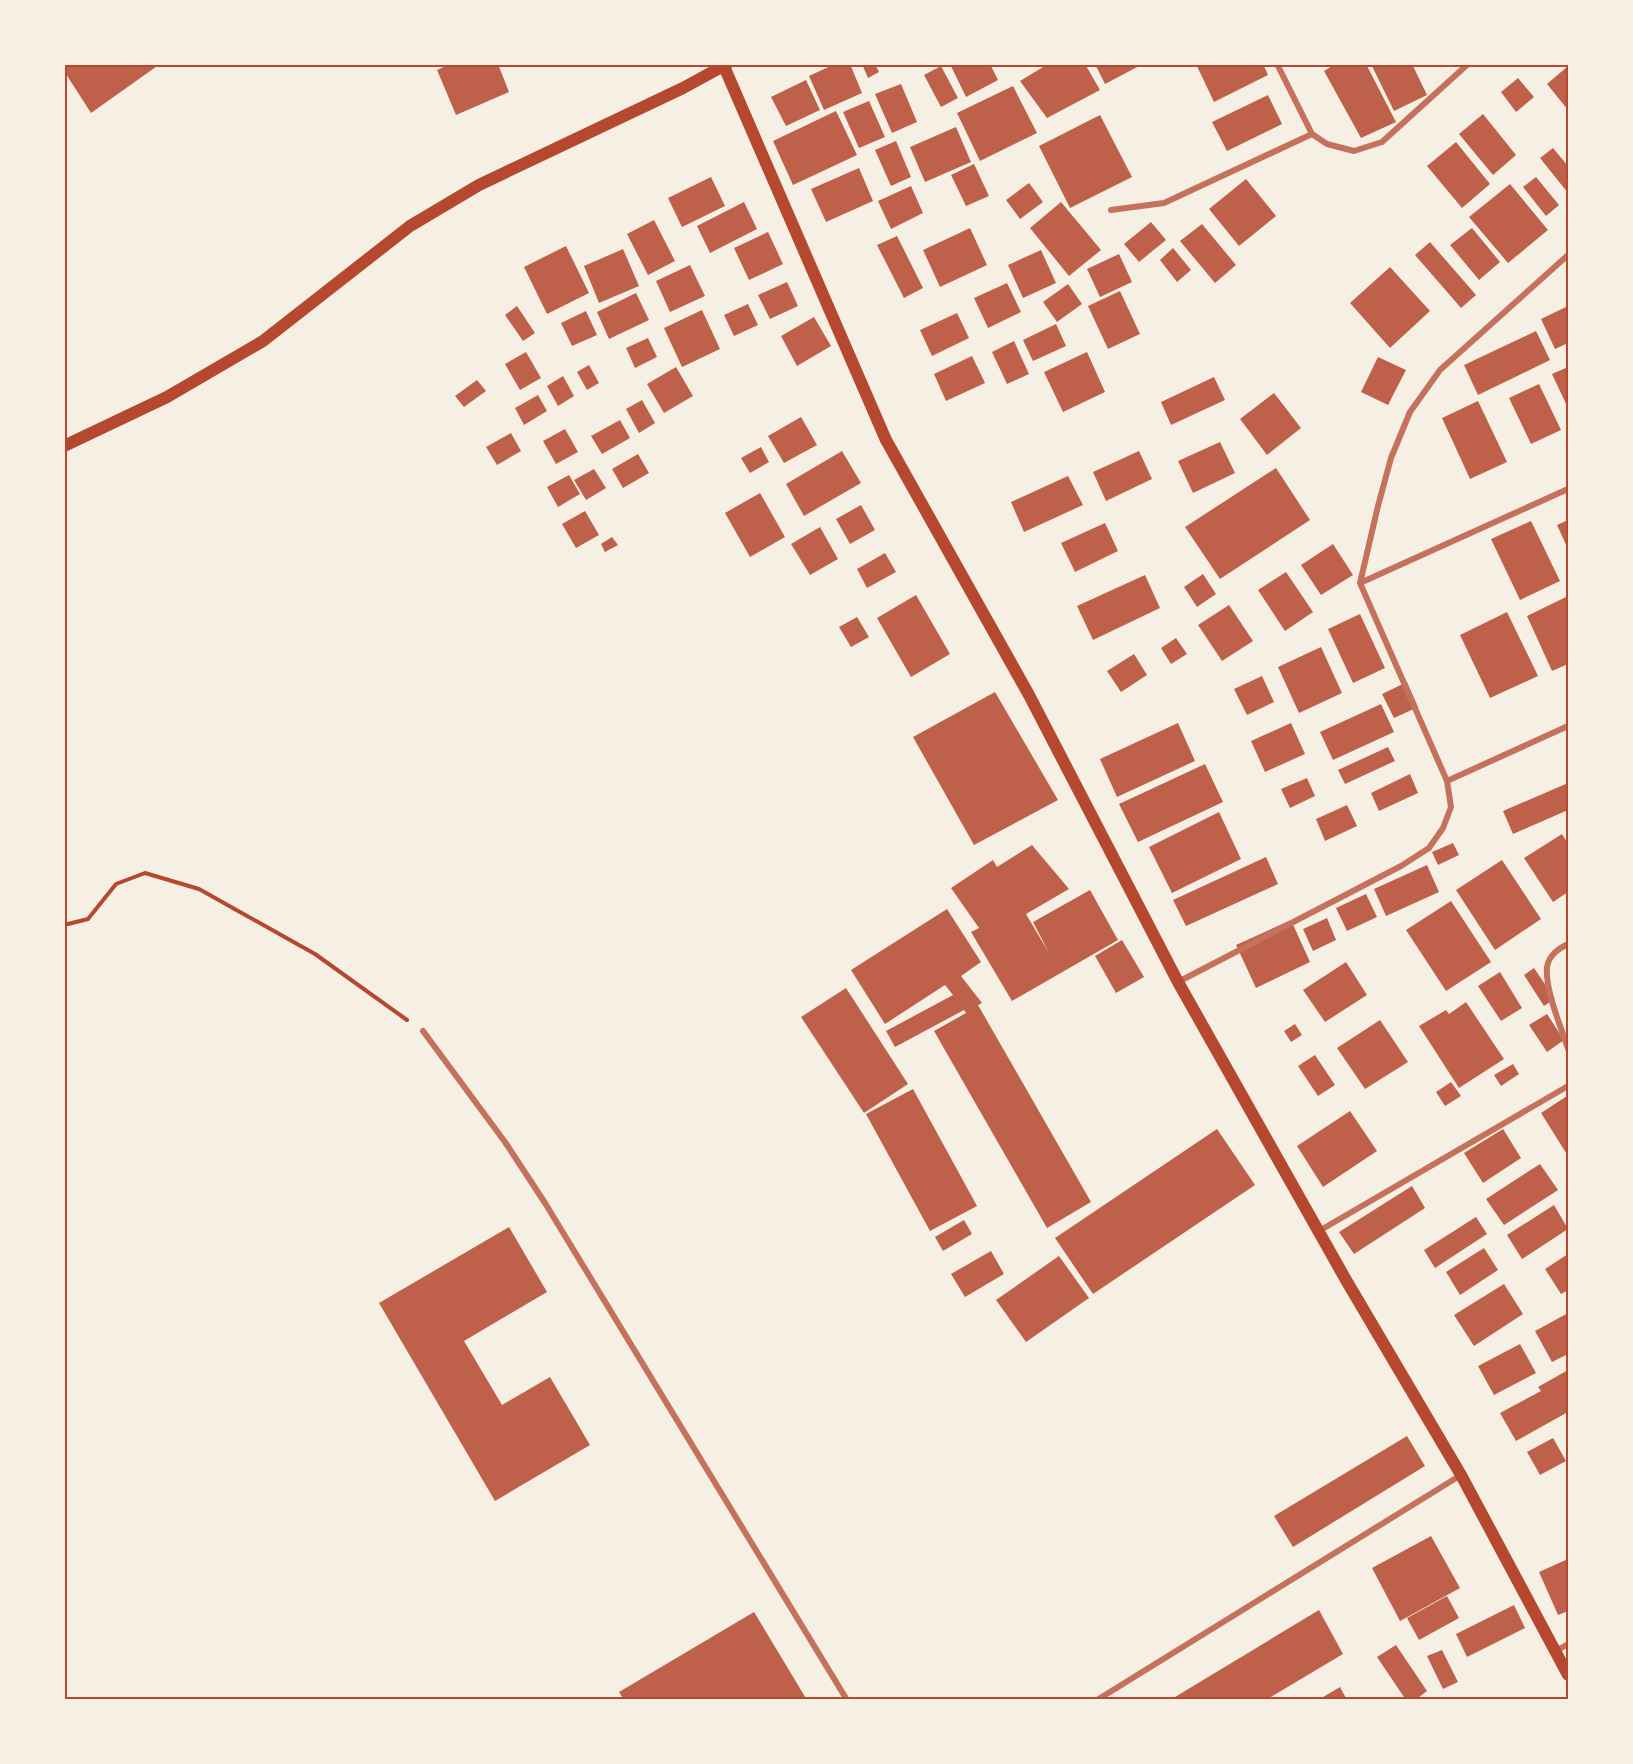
<svg xmlns="http://www.w3.org/2000/svg" width="1633" height="1764" viewBox="0 0 1633 1764" font-family="Raleway,sans-serif">
  <style>
    .building { fill: #bf614a }
    .lines { fill: none; stroke-linecap: round; stroke-linejoin: round }
    .path { stroke: #b5482f; stroke-width: 4 }
    .minor { stroke: #c5725c; stroke-width: 6 }
    .secondary { stroke: #b5482f; stroke-width: 12 }
    .neatline { fill: none; stroke: #b5482f; stroke-width: 2 }
  </style>
  <rect width="100%" height="100%" fill="#f6efe4"/>
  <path class="building" d="M64,64h96l-69,49 -27,-42z
    M450,64h48l11,28 -53,23 -19,-45z
    M835,64h15l12,29 -38,17 -15,-34z
    M862,64h13l4,8 -11,6z
    M950,64h40l8,16 -32,17z
    M1048,64h37l15,26 -53,28 -27,-37z
    M1095,64h48l-38,20z
    M1196,64h67l5,11 -54,27z
    M1335,64h31l30,58 -35,16 -37,-67z
    M1371,64h41l15,31 -33,16z
    M941,66l17,32 -17,9 -17,-32z
    M1568,66v44l-21,-26z
    M1518,78l16,19 -18,15 -15,-20z
    M806,80l14,30 -34,16 -15,-29z
    M901,84l16,38 -25,11 -17,-39z
    M1013,86l24,47 -57,28 -23,-48z
    M1268,95l14,29 -55,27 -15,-29z
    M869,101l16,36 -26,11 -16,-36z
    M836,111l21,44 -64,30 -20,-44z
    M1483,114l33,41 -23,20 -34,-41z
    M1100,115l32,62 -62,31 -31,-62z
    M956,127l15,35 -46,20 -15,-35z
    M896,141l15,36 -20,9 -16,-36z
    M1456,142l34,42 -28,24 -35,-42z
    M1553,148l15,18v27l-28,-35z
    M974,164l15,32 -23,10 -15,-31z
    M859,168l14,33 -47,21 -15,-33z
    M711,177l14,29 -43,21 -14,-29z
    M1536,177l23,28 -13,11 -23,-29z
    M1246,179l30,37 -37,30 -30,-37z
    M1029,183l14,19 -23,17 -14,-19z
    M1510,184l38,46 -40,33 -39,-46z
    M911,186l12,27 -32,16 -13,-28z
    M744,202l13,27 -47,24 -13,-27z
    M1061,202l40,48 -32,26 -39,-48z
    M654,220l21,41 -27,14 -21,-41z
    M1151,222l15,18 -27,22 -15,-18z
    M1202,224l34,41 -21,18 -35,-42z
    M970,228l17,37 -47,22 -17,-37z
    M1472,228l28,34 -21,18 -29,-35z
    M768,232l15,32 -34,16 -15,-32z
    M897,236l26,52 -19,10 -27,-53z
    M1430,242l46,53 -15,13 -46,-53z
    M566,246l23,47 -42,21 -23,-47z
    M1173,248l18,22 -14,12 -17,-22z
    M623,249l16,37 -40,17 -15,-37z
    M1041,250l15,33 -33,15 -15,-33z
    M1119,254l13,28 -32,15 -13,-28z
    M690,265l15,31 -35,16 -14,-31z
    M1390,267l40,44 -40,37 -40,-45z
    M787,282l11,24 -28,13 -12,-24z
    M1007,283l14,29 -33,16 -14,-30z
    M1068,284l14,20 -25,18 -14,-20z
    M1120,291l20,43 -32,15 -20,-43z
    M636,293l13,27 -40,19 -12,-27z
    M748,304l10,21 -24,11 -10,-21z
    M517,306l18,27 -12,8 -18,-26z
    M1568,306v37l-13,6 -14,-30z
    M702,310l18,39 -38,18 -18,-39z
    M586,311l11,24 -25,11 -11,-23z
    M957,313l12,25 -37,18 -12,-26z
    M814,317l17,29 -34,20 -16,-30z
    M1056,324l10,22 -33,15 -10,-21z
    M1536,331l14,29 -72,35 -14,-30z
    M648,338l9,19 -22,11 -9,-20z
    M1014,341l15,33 -22,10 -15,-32z
    M526,352l15,26 -21,12 -15,-26z
    M1087,352l18,40 -42,20 -19,-40z
    M972,356l13,27 -39,18 -12,-27z
    M1378,357l28,13 -18,35 -27,-13z
    M589,365l10,18 -12,7 -10,-18z
    M676,367l17,29 -29,17 -17,-29z
    M1568,367v41l-16,-34z
    M563,376l11,20 -16,10 -11,-20z
    M1214,377l11,23 -54,25 -10,-23z
    M477,380l9,11 -22,16 -9,-11z
    M1539,384l22,46 -30,14 -22,-46z
    M1274,393l27,35 -34,27 -27,-36z
    M538,395l9,16 -23,14 -9,-17z
    M642,400l13,23 -16,10 -13,-24z
    M1478,401l29,61 -37,17 -28,-61z
    M801,417l16,28 -33,18 -16,-27z
    M620,420l10,18 -28,16 -11,-18z
    M565,429l13,23 -22,12 -13,-23z
    M511,433l10,18 -24,14 -11,-18z
    M1220,442l15,31 -42,20 -15,-32z
    M761,447l8,15 -19,11 -9,-15z
    M842,451l19,32 -57,33 -18,-32z
    M1139,451l13,28 -46,22 -13,-29z
    M638,454l11,19 -26,15 -11,-19z
    M1276,468l34,52 -90,59 -35,-52z
    M594,469l12,19 -20,12 -12,-20z
    M569,475l11,19 -22,13 -11,-20z
    M1068,476l15,29 -59,27 -13,-30z
    M760,493l25,44 -35,20 -25,-44z
    M861,505l14,25 -25,14 -14,-25z
    M585,511l14,24 -23,13 -14,-24z
    M1568,520v29l-11,-24z
    M1531,521l29,60 -40,19 -29,-61z
    M1105,523l13,28 -43,21 -14,-29z
    M820,527l18,32 -28,16 -19,-31z
    M612,537l6,8 -13,7 -4,-8z
    M1333,544l20,31 -32,20 -20,-30z
    M885,553l11,19 -29,16 -10,-19z
    M1286,572l27,40 -28,19 -27,-41z
    M1203,574l13,20 -19,13 -13,-20z
    M1145,575l15,33 -67,32 -16,-34z
    M916,595l34,59 -39,23 -34,-59z
    M1568,596v68l-16,7 -25,-55z
    M1229,605l24,36 -31,20 -24,-36z
    M1507,612l31,64 -48,22 -30,-63z
    M1360,614l25,54 -32,15 -25,-54z
    M857,617l12,20 -18,10 -12,-20z
    M1176,638l11,16 -16,10 -10,-16z
    M1321,647l21,46 -43,20 -21,-46z
    M1134,654l13,21 -26,17 -14,-21z
    M1262,676l12,26 -27,13 -13,-26z
    M1407,682l11,25 -24,11 -12,-24z
    M995,692l63,108 -84,45 -61,-108z
    M1381,704l13,28 -61,28 -13,-28z
    M1178,723l17,38 -78,36 -17,-38z
    M1291,723l14,31 -40,18 -14,-31z
    M1388,747l7,14 -50,23 -7,-14z
    M1205,764l18,38 -85,40 -19,-38z
    M1410,774l8,19 -39,18 -8,-18z
    M1307,778l8,18 -25,12 -9,-19z
    M1568,783v27l-55,24 -10,-23z
    M1347,805l10,21 -32,15 -9,-22z
    M1219,812l22,47 -69,34 -23,-46z
    M1562,834l6,10v48l-15,10 -29,-44z
    M1453,843l6,12 -21,10 -6,-13z
    M1032,845l37,44 -43,25 23,39 -16,-31 57,-32 28,50 -106,61 -41,-69 8,-4 -28,-40 42,-28 4,7z
    M1266,857l12,27 -92,42 -13,-26z
    M1502,860l39,59 -46,31 -39,-60z
    M1427,865l12,27 -53,24 -12,-27z
    M1366,894l11,23 -30,14 -11,-23z
    M1451,901l40,61 -45,29 -40,-61z
    M947,909l34,53 -20,14 21,27 -4,2 113,197 -44,26 -113,-197 32,-18 -2,-3 -69,37 -9,-16 67,-36 -8,-10 -60,39 -34,-54z
    M1327,918l9,22 -23,11 -10,-22z
    M1291,920l19,42 -54,26 -20,-43z
    M1122,940l22,37 -28,16 -21,-37z
    M1346,962l21,33 -42,27 -22,-32z
    M1534,968l21,31 -11,7 -20,-31z
    M1500,972l22,36 -21,13 -23,-35z
    M846,988l62,96 -44,29 -63,-96z
    M1466,1002l38,57 -45,29 -40,-62 27,-16 3,4z
    M1547,1014l17,26 -17,12 -18,-27z
    M1380,1020l28,42 -43,27 -28,-41z
    M1295,1024l7,11 -11,7 -7,-11z
    M1315,1055l20,30 -17,11 -20,-30z
    M1513,1064l6,10 -18,12 -7,-11z
    M1451,1082l10,14 -16,10 -9,-14z
    M913,1089l64,117 -47,25 -64,-117z
    M1567,1096l1,2v58l-27,-43z
    M1350,1111l27,40 -54,36 -26,-41z
    M1217,1129l38,56 -162,109 -38,-56z
    M1503,1129l18,29 -38,25 -19,-30z
    M1540,1164l18,26 -54,35 -18,-26z
    M1412,1186l13,22 -71,46 -15,-22z
    M1554,1205l14,24 -46,30 -15,-24z
    M1476,1217l11,17 -52,34 -11,-18z
    M964,1220l8,14 -29,17 -8,-14z
    M509,1227l38,65 -83,49 38,64 48,-28 40,68 -95,56 -116,-198z
    M1484,1248l14,22 -38,25 -14,-23z
    M991,1251l13,23 -39,23 -14,-23z
    M1568,1254v36l-7,4 -16,-25z
    M1059,1256l30,42 -63,44 -30,-42z
    M1504,1284l19,30 -49,32 -20,-31z
    M1568,1313v41l-16,8 -17,-31z
    M1520,1344l16,29 -42,22 -16,-29z
    M1568,1370v42l-52,29 -16,-28 41,-22 -3,-4z
    M1407,1436l18,30 -132,81 -19,-31z
    M1553,1438l13,23 -26,14 -13,-23z
    M1431,1536l29,52 -60,33 -28,-53z
    M1568,1559v52l-10,4 -19,-43z
    M1447,1596l12,22 -40,22 -12,-22z
    M1514,1605l11,23 -58,29 -11,-23z
    M1319,1610l24,44 -77,46h-96z
    M754,1612l53,88h-183l-5,-8z
    M1396,1645l31,46 -12,9h-9l-29,-43z
    M1442,1650l16,32 -15,7 -16,-33z
    M1340,1687l7,13h-29z"/>
  <g class="lines">
    <path class="path" d="M64,925l24,-6 28,-35 29,-11 54,16 116,65 92,66"/>
    <path class="minor" d="M1277,64l35,70 15,10 27,7 28,-9 86,-78
      M1111,210l53,-7 148,-69
      M1360,583l208,-94
      M1447,781l121,-55
      M1568,944c-10,5 -19,11 -21,23 -2,24 14,59 21,82
      M1178,982l223,-116 28,-18 14,-20 8,-21 -4,-26 -87,-198 18,-77 13,-48 19,-46 30,-42 128,-115
      M423,1031l82,111 40,61 302,497
      M1319,1231l249,-145
      M1556,1651l12,-7
      M1097,1700l364,-225"/>
    <path class="secondary" d="M723,64l163,376 143,255 149,287 168,298 115,195 107,200
      M64,446l103,-49 96,-56 147,-115 69,-41 204,-97 44,-24"/>
  </g>
  <rect width="1633" height="1764" fill="none" stroke="#f6efe4" stroke-width="132"/>
  <rect x="66" y="66" width="1501" height="1632" class="neatline"/>
</svg>
